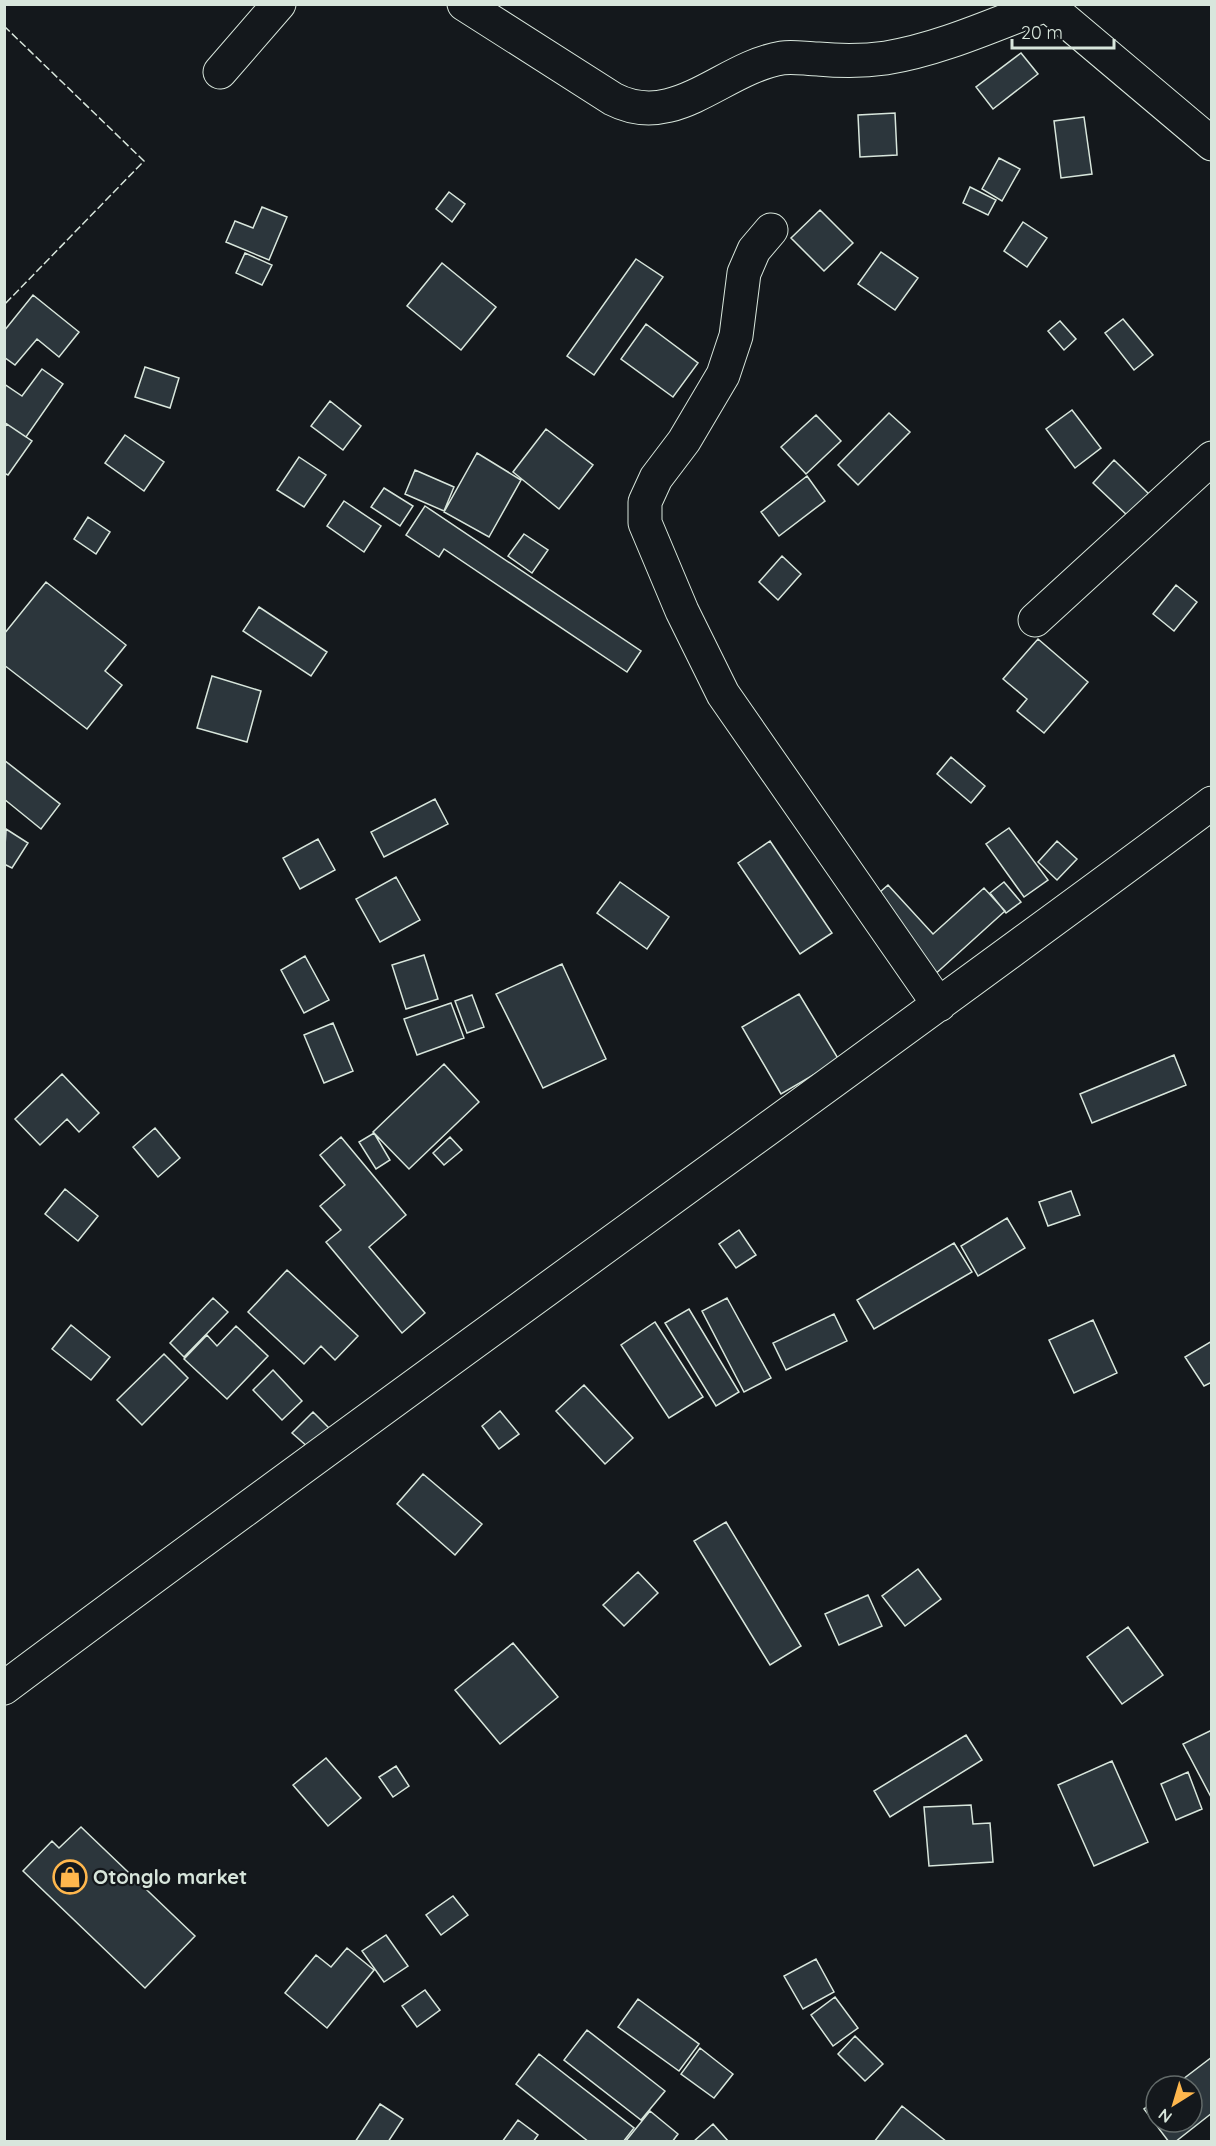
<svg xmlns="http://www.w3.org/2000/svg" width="1216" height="2146" viewBox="0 0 1216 2146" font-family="Quicksand,sans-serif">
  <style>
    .building { fill: #2c363c; stroke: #d8e6dc; stroke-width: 1.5 }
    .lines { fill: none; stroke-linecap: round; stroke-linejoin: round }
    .minor-casing { stroke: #d8e6dc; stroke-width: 35 }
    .minor { stroke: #14181c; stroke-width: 33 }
    .fence { stroke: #d8e6dc; stroke-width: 1.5; stroke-dasharray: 8 3; stroke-linecap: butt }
    .labels { text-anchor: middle; stroke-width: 4.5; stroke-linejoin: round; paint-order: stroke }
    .poi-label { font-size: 20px; font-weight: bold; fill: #d8e6dc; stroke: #14181c; text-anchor: start }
  </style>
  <rect width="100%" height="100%" fill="#14181c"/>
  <path class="building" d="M1021,53l17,21 -45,35 -17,-22z
    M895,113l2,42 -37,2 -2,-42z
    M1084,117l8,57 -31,4 -7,-57z
    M999,158l21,11 -18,32 -20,-12z
    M970,187l26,13 -8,15 -25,-12z
    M449,192l16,12 -13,18 -16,-13z
    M262,207l25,10 -18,43 -43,-18 9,-21 18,7z
    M820,210l33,33 -29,28 -33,-33z
    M1023,222l24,16 -20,29 -23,-16z
    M881,252l37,26 -23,32 -37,-26z
    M245,253l27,12 -10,20 -26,-12z
    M636,259l27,18 -69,98 -27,-19z
    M442,263l54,44 -35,43 -54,-44z
    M33,295l46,37 -20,25 -22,-18 -22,26 -11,-8v-26z
    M1123,319l30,36 -19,15 -29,-37z
    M1060,321l16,18 -12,11 -16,-19z
    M646,324l52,39 -25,34 -52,-38z
    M145,367l34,11 -9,30 -35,-11z
    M42,369l21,15 -37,53 -22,-15v-38l18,12z
    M330,401l31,25 -18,24 -32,-24z
    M1072,410l29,38 -26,20 -29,-39z
    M889,413l21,19 -52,53 -20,-20z
    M816,415l25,26 -35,33 -25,-27z
    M7,424l25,17 -24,34 -4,-2v-45z
    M546,429l47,36 -34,44 -46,-37z
    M125,435l39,27 -20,29 -39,-28z
    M477,453l44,27 -32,57 -45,-25z
    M299,457l27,18 -22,32 -27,-17z
    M1114,460l36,35 -21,22 -36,-34z
    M415,470l39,17 -10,24 -39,-17z
    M807,476l18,25 -46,35 -18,-24z
    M384,488l29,18 -13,20 -29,-19z
    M344,501l37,25 -17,26 -37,-26z
    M425,506l216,145 -14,21 -183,-123 -5,8 -33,-22z
    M88,517l22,15 -14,22 -22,-15z
    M524,534l24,16 -16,23 -24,-17z
    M782,556l19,18 -23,26 -19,-18z
    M46,582l80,63 -21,26 17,14 -35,44 -83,-64v-31z
    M1176,585l21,17 -23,29 -21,-17z
    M259,607l68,45 -16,24 -68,-45z
    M1038,639l50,43 -44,51 -27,-22 10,-12 -24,-20z
    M212,676l49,15 -14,51 -50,-14z
    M951,757l34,29 -14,17 -34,-29z
    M4,760l56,44 -19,25 -37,-30z
    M435,799l13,25 -64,33 -13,-25z
    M1009,828l39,52 -24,17 -38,-53z
    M6,829l22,14 -16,25 -8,-4z
    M318,839l17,31 -35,19 -17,-31z
    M770,841l62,92 -32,21 -62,-91z
    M1057,841l20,18 -20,21 -19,-18z
    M396,877l24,43 -40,22 -24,-43z
    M620,882l49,35 -22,32 -50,-36z
    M1004,882l17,20 -15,11 -16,-20z
    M888,885l45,49 51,-46 21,23 -73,66 -61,-77z
    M424,955l14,44 -32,10 -14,-44z
    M305,956l24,44 -25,13 -23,-43z
    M562,964l44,95 -63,29 -47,-94z
    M799,994l40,66 -58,34 -39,-67z
    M472,995l12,32 -17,6 -12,-32z
    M451,1003l13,35 -47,17 -13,-36z
    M333,1023l20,48 -29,12 -20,-48z
    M1174,1055l12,30 -94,38 -12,-29z
    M444,1064l35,38 -70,67 -36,-37z
    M62,1074l37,39 -20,19 -12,-13 -27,26 -25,-26z
    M155,1128l25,30 -22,19 -25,-30z
    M374,1133l16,27 -14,9 -17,-27z
    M341,1137l65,78 -37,32 56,66 -23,20 -76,-91 15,-12 -21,-24 25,-21 -25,-30z
    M450,1137l12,13 -18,15 -11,-12z
    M65,1189l33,27 -20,25 -33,-27z
    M1071,1191l9,24 -32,11 -9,-24z
    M1007,1218l18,30 -47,28 -17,-30z
    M739,1230l17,25 -20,13 -17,-24z
    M954,1243l18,29 -98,57 -17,-29z
    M287,1270l71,66 -23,24 -14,-14 -17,18 -56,-52z
    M213,1298l15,14 -44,45 -14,-14z
    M727,1298l44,80 -27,14 -42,-81z
    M689,1309l50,83 -23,14 -51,-83z
    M834,1314l13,27 -61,29 -13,-27z
    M1093,1320l24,53 -43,20 -25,-53z
    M655,1322l48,75 -34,21 -48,-73z
    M71,1325l39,32 -19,23 -39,-31z
    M236,1326l32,30 -41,43 -43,-40 23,-24 10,11z
    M1212,1341v41l-8,4 -19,-29z
    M164,1354l24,24 -46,47 -25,-25z
    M273,1370l29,31 -20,19 -29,-30z
    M584,1385l49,53 -28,26 -49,-53z
    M500,1411l19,23 -20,15 -17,-23z
    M313,1412l16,16 -20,20 -17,-15z
    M423,1474l59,50 -27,31 -58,-51z
    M726,1522l75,124 -31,19 -76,-124z
    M918,1569l23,30 -36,27 -23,-30z
    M638,1572l20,21 -34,33 -21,-21z
    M868,1595l14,31 -43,19 -14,-31z
    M1128,1627l35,48 -41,29 -35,-47z
    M513,1643l45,54 -58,47 -45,-54z
    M1212,1730v69l-29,-55z
    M966,1735l16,25 -92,57 -16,-26z
    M326,1758l35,40 -33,28 -35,-41z
    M1112,1761l36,81 -54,24 -36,-81z
    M396,1766l13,20 -16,11 -14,-20z
    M1188,1772l14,37 -26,11 -15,-36z
    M971,1805l2,19 17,-1 3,39 -64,4 -5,-59z
    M81,1827l114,109 -50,52 -122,-117 29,-30 7,7z
    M453,1896l15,19 -27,20 -15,-20z
    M386,1935l22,31 -24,16 -22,-31z
    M347,1948l27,22 -47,58 -42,-35 31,-38 15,12z
    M816,1959l18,33 -31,17 -19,-33z
    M425,1990l15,20 -23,17 -15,-21z
    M835,1997l23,31 -25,18 -22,-31z
    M638,1999l61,45 -20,27 -61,-44z
    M587,2030l78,61 -24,29 -77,-60z
    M855,2036l28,28 -18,17 -27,-27z
    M700,2048l33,26 -19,24 -33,-24z
    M539,2054l95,74 -11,14h-34l-73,-58z
    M1212,2057v56l-37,29h-6l-25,-33 12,-9v22h36v-36h-18z
    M380,2104l23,15 -15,23h-33z
    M902,2106l45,36h-73z
    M650,2111l28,23 -6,8h-47z
    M518,2120l20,15 -5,7h-31z
    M713,2124l16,18h-36z"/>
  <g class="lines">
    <defs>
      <path id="minor" d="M464,4l149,95c62,32 109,-31 169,-41 11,-2 25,1 36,1 22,2 47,2 68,-1 55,-9 109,-34 160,-53
        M1046,4l166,140
        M220,72l59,-68
        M771,230l-17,20 -10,23 -8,63 -13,39 -39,66 -28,37 -11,24v21l37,88 41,83 216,311
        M1035,620l177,-162
        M4,1688c400,-299 807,-587 1208,-885"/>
    </defs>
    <use href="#minor" class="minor-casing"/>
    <use href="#minor" class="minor"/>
    <path class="fence" d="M4,26l140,135 -140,144"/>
  </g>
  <defs>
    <symbol id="shop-ring" viewBox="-11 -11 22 22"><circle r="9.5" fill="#14181c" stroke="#ffb74d" stroke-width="1.5"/><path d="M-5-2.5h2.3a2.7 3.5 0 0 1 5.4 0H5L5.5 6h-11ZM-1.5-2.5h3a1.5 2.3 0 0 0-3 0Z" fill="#ffb74d"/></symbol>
  </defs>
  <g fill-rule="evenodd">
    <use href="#shop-ring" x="51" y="1858" width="38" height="38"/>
  </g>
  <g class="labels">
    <g class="poi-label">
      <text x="93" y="1884">Otonglo market</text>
    </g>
  </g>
  <rect width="1216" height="2146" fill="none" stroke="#d8e6dc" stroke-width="12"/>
  <g transform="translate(1174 2104) rotate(217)"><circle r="28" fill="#14181c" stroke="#626a69" stroke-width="1.5"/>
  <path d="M0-4.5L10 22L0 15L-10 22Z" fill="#ffb74d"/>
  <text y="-9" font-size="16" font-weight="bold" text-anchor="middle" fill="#d8e6dc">N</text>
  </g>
  <path d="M1012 39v9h102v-9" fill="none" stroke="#d8e6dc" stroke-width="3"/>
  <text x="1021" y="39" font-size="18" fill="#d8e6dc" stroke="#14181c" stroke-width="4.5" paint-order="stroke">20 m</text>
</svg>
